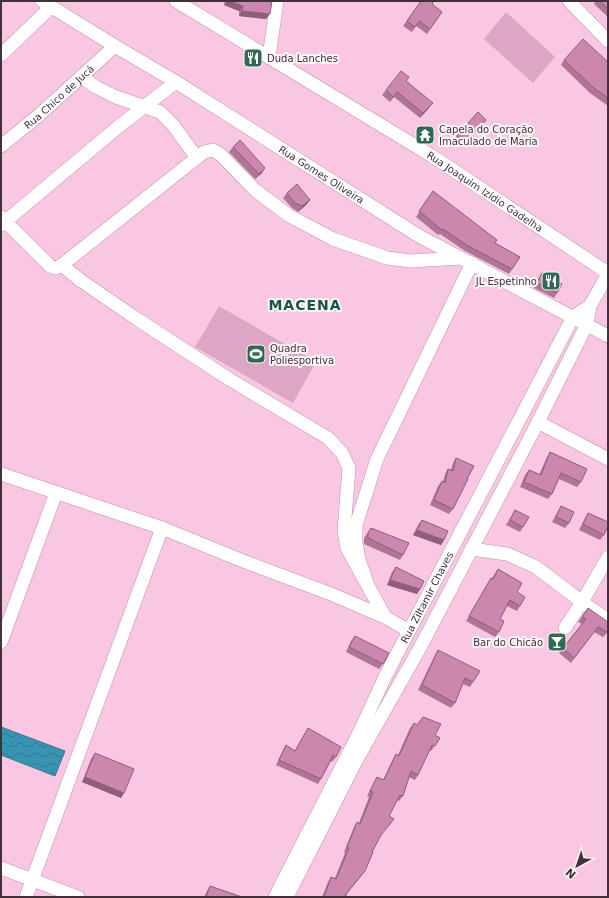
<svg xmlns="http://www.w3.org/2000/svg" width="609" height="898" viewBox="0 0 609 898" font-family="'DejaVu Sans',sans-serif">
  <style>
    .garden { fill: #dda6c5 }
    .water { fill: url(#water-waves); stroke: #3c768f }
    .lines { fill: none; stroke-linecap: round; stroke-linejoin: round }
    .minor-casing { stroke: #c090ab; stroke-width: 14 }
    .minor { stroke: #fff; stroke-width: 13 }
    .wall { fill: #af7496 }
    .shaded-wall { fill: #8e5e7a }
    .building { fill: #cb87ae; stroke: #8e5e7a }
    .labels { text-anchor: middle; stroke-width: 4; stroke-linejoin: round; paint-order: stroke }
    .poi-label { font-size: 10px; fill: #44303b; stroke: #fdf7fa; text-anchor: start }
    .street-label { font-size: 10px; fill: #44303b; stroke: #fdf7fa }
    .district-label { font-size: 14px; font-weight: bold; letter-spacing: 1px; fill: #10583f; stroke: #fdf7fa }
  </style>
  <defs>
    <pattern id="water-waves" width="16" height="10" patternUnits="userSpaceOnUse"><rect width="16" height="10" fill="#3994b3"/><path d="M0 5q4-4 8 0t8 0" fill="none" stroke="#327993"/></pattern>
  </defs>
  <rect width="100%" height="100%" fill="#fac7e3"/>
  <path class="garden" d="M506,12l49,45 -22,26 -49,-44z
    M219,306l97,56 -23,41 -98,-56z"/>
  <path class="water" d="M1,727l64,24 -10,25 -54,-21z"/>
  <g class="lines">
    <defs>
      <g id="minor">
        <path id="s1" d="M42,1l73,45 61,36 243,154 189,100"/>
        <path id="s2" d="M176,1l256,155 176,117"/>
        <path d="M569,1l39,40"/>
        <path d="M1,55l50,-48"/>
        <path d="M269,57l8,-56"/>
        <path d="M81,77l15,10 20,10 44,15 13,13 24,33"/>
        <path id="s3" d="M1,146l37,-30 77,-70"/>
        <path d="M1,217l49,49 6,2 6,-3 142,-113 9,-2 8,5 34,35 33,25 45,24 54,19 24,3 49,-3"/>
        <path d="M1,225l117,-98 58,-45"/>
        <path d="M62,265l18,15 57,39 92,60 99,59 14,15 7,15 -5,63 3,17 7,13 14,25"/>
        <path d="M538,422l70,37"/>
        <path d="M1,474l161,54 81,33 88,33 54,23 24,14"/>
        <path d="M471,549l36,5 29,13 46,35 26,18"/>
        <path d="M385,617l-17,-31 -9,-26 -3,-17v-18l21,-66 95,-196"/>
        <path d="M565,628l17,-26 26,-45"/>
        <path d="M1,642l55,-149"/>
        <path d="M1,868l77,29"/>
        <path d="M26,897l136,-369"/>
        <path id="s4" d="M275,897l84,-164 26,-56 188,-360 17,-11"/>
        <path d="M287,897l70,-138 64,-113 117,-224 49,-98 3,-18 18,-32"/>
      </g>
    </defs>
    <use href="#minor" class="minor-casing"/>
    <use href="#minor" class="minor"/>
  </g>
  <path class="wall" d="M225,1h47l-6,18 -27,-3v-5l-15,-6z
    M421,1h13l-2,3 10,8 -15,22 -11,-8 -4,6 -9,-6z
    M596,1h12v16l-14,-13z
    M564,60l44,8v38l-18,-13 -29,-28z
    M406,81l23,27 -9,10 -26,-21 -4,5 -8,-7 4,-5z
    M486,120l-4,5 -20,22 -8,-7 3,-5z
    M233,147l29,26 -7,6 -26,-27z
    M433,191l62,52 25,14 -11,17 -44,-23 -25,-17 -2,1 -22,-18z
    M287,193l23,7 -4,5 -8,7 -6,-4 -9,-10z
    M542,273l15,20 -3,5 -20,-10 5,-10z
    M550,452l31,30 -4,5 -18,-8 -7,15 -4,5 -28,-12 5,-12 4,-5 10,5 8,-18z
    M456,458l11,21 -14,30 -4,5 -19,-9 8,-19 4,-5 1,1 2,-8 3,-5 3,1 2,-7z
    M561,506l8,17 -4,5 -13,-6 6,-11z
    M515,510l8,17 -3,5 -14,-7z
    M588,513l16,22 -4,5 -21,-10 6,-12z
    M422,520l22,20 -3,5 -28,-10 5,-10z
    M371,528l32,27 -3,5 -36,-16v-6z
    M396,567l24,22 -3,5 -30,-9 5,-13z
    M498,569l19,23 3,14 -3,5 -10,-5 -7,13 -1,13 -4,5 -29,-16 22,-38 3,-5h1z
    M588,608l20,24 -5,5 -9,-5 -23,31 -12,-10 23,-29 -4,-2z
    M355,636l28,28 -4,5 -33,-17 5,-11z
    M438,650l35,32 -3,5 -7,-3 -8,19 -4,5 -33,-18 17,-35z
    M414,723l26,15 -9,13 -2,-1 -11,25 -3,5 -6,-3 -6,19 -4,5 -2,-1 -8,16 -9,21 -8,15 -11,24 -15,19v2h-24l6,-15 3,-5 4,1 10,-25 -1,-1 10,-25 3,-5 2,1 10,-26 -2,-1 7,-14 3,-5 6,3 10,-21 3,-5 2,1 12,-27z
    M308,728l28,29 -4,5 -1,-1 -10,18 -3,5 -42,-19 7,-15 3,-5 9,6z
    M95,753l29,40 -3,5 -39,-16 9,-23z
    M210,886l32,11h-38l3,-6z"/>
  <path class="shaded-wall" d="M227,1h2l14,5 -4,5 -15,-6z
    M242,11l28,3 -4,5 -27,-3z
    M433,103l-4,5 -9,10 3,-5z
    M486,120l-4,5 -20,22 3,-5z
    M265,168l-3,5 -7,6 4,-5z
    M310,200l-4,5 -8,7 4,-6z
    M417,530l27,10 -3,5 -28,-10z
    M390,580l30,9 -3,5 -30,-9z
    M85,777l39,16 -3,5 -39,-16z"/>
  <path class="building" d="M229,1h43l-2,13 -28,-3 1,-5z
    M421,1h13l-2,3 10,8 -12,17 -11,-8 -4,6 -8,-6z
    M600,1h8v8z
    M583,39l25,23v4l-1,1 1,1v30l-14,-10 -30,-28z
    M401,71l8,6 -3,4 27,22 -10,10 -26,-21 -4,5 -7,-7z
    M478,112l8,8 -21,22 -8,-7z
    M240,140l25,28 -6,6 -26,-27z
    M297,184l13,16 -8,6 -7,-3 -8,-10z
    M433,191l64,49 -2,3 25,14 -8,12 -44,-23 -25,-17 -1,1 -23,-19z
    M542,273l20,11 -5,9 -20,-10z
    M550,452l37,17 -6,13 -20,-9 -9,21 -28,-12 5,-12 12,5z
    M456,458l18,8 -7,13h1l-15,30 -19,-9 8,-19 3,2 3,-14 5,2z
    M561,506l13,6 -5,11 -13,-6z
    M515,510l14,7 -6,10 -13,-7z
    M588,513l20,9v4l-4,9 -21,-11z
    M422,520l26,11 -4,9 -27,-10z
    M371,528l38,15 -6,12 -35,-17v-5z
    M396,567l28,14 -4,8 -30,-9z
    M498,569l24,14 -5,9 8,5 -5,9 -10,-6 -10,19 4,2 -5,11 -30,-16 22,-38 2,1z
    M588,608l20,14v9l-1,1 -9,-5 -24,31 -11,-10 23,-29 -4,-2z
    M355,636l34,17 -6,11 -34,-17z
    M438,650l42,21 -7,11 -8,-4 -10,25 -33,-18z
    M423,717l18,7 -6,11 5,3 -5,8 -3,-1 -14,30 -7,-4 -8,25 -3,-1 -11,21 5,3 -13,16 -9,17h1l-8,19 -20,24 2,1 -1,1h-22l7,-20 5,2 13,-31 -2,-1 10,-25 3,2 13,-32 -3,-1 7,-14 7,3 12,-26 3,2 15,-33 3,2z
    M308,728l33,19 -5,10 -3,-2 -12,24 -42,-19 7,-15 9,6z
    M95,753l39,16 -10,24 -39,-16z
    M210,886l32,11h-36z"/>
  <defs>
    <symbol id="restaurant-square" viewBox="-11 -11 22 22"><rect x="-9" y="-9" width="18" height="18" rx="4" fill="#316a53" stroke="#fdf7fa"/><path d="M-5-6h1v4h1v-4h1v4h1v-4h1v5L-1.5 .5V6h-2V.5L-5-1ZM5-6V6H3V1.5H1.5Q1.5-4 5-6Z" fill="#fff"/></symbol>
    <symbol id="temple-square" viewBox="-11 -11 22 22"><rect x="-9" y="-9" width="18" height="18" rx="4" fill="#316a53" stroke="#fdf7fa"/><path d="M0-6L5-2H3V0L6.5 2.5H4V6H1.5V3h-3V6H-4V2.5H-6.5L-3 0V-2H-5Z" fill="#fff"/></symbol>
    <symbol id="stadium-square" viewBox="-11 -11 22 22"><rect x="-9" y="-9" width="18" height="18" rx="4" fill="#316a53" stroke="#fdf7fa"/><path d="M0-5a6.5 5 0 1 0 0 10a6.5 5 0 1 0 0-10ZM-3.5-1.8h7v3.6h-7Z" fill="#fff"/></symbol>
    <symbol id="bar-square" viewBox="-11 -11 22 22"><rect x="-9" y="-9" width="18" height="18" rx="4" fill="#316a53" stroke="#fdf7fa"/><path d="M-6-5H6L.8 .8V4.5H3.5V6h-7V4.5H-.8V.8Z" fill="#fff"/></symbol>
  </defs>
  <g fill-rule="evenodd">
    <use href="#restaurant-square" x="242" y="47" width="22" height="22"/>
    <use href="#temple-square" x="414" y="124" width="22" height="22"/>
    <use href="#restaurant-square" x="540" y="270" width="22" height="22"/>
    <use href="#stadium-square" x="245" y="343" width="22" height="22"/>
    <use href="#bar-square" x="546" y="631" width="22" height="22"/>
  </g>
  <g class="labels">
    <g class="poi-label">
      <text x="267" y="62">Duda Lanches</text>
      <text x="439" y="133">Capela do Coração<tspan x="439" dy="12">Imaculado de Maria</tspan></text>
      <text x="537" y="285" text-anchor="end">JL Espetinho</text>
      <text x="270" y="352">Quadra<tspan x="270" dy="12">Poliesportiva</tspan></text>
      <text x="543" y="646" text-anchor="end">Bar do Chicão</text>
    </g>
    <g class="street-label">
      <text dy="4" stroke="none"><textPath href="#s3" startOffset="76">Rua Chico de Jucá</textPath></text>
      <text dy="4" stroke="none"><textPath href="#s1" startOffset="329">Rua Gomes Oliveira</textPath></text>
      <text dy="4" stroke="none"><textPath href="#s2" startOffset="363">Rua Joaquim Izídio Gadelha</textPath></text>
      <text dy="4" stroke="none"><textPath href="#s4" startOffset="336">Rua Ziltamir Chaves</textPath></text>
    </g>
    <g class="district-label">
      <text x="305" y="310">MACENA</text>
    </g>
  </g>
  <rect width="609" height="898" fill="none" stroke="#44303b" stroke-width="4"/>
  <g transform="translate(577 866) rotate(220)" stroke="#fdf7fa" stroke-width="3" paint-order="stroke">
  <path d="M0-3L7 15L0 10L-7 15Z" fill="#44303b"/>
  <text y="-6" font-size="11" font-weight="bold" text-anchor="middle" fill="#44303b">N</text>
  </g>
</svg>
